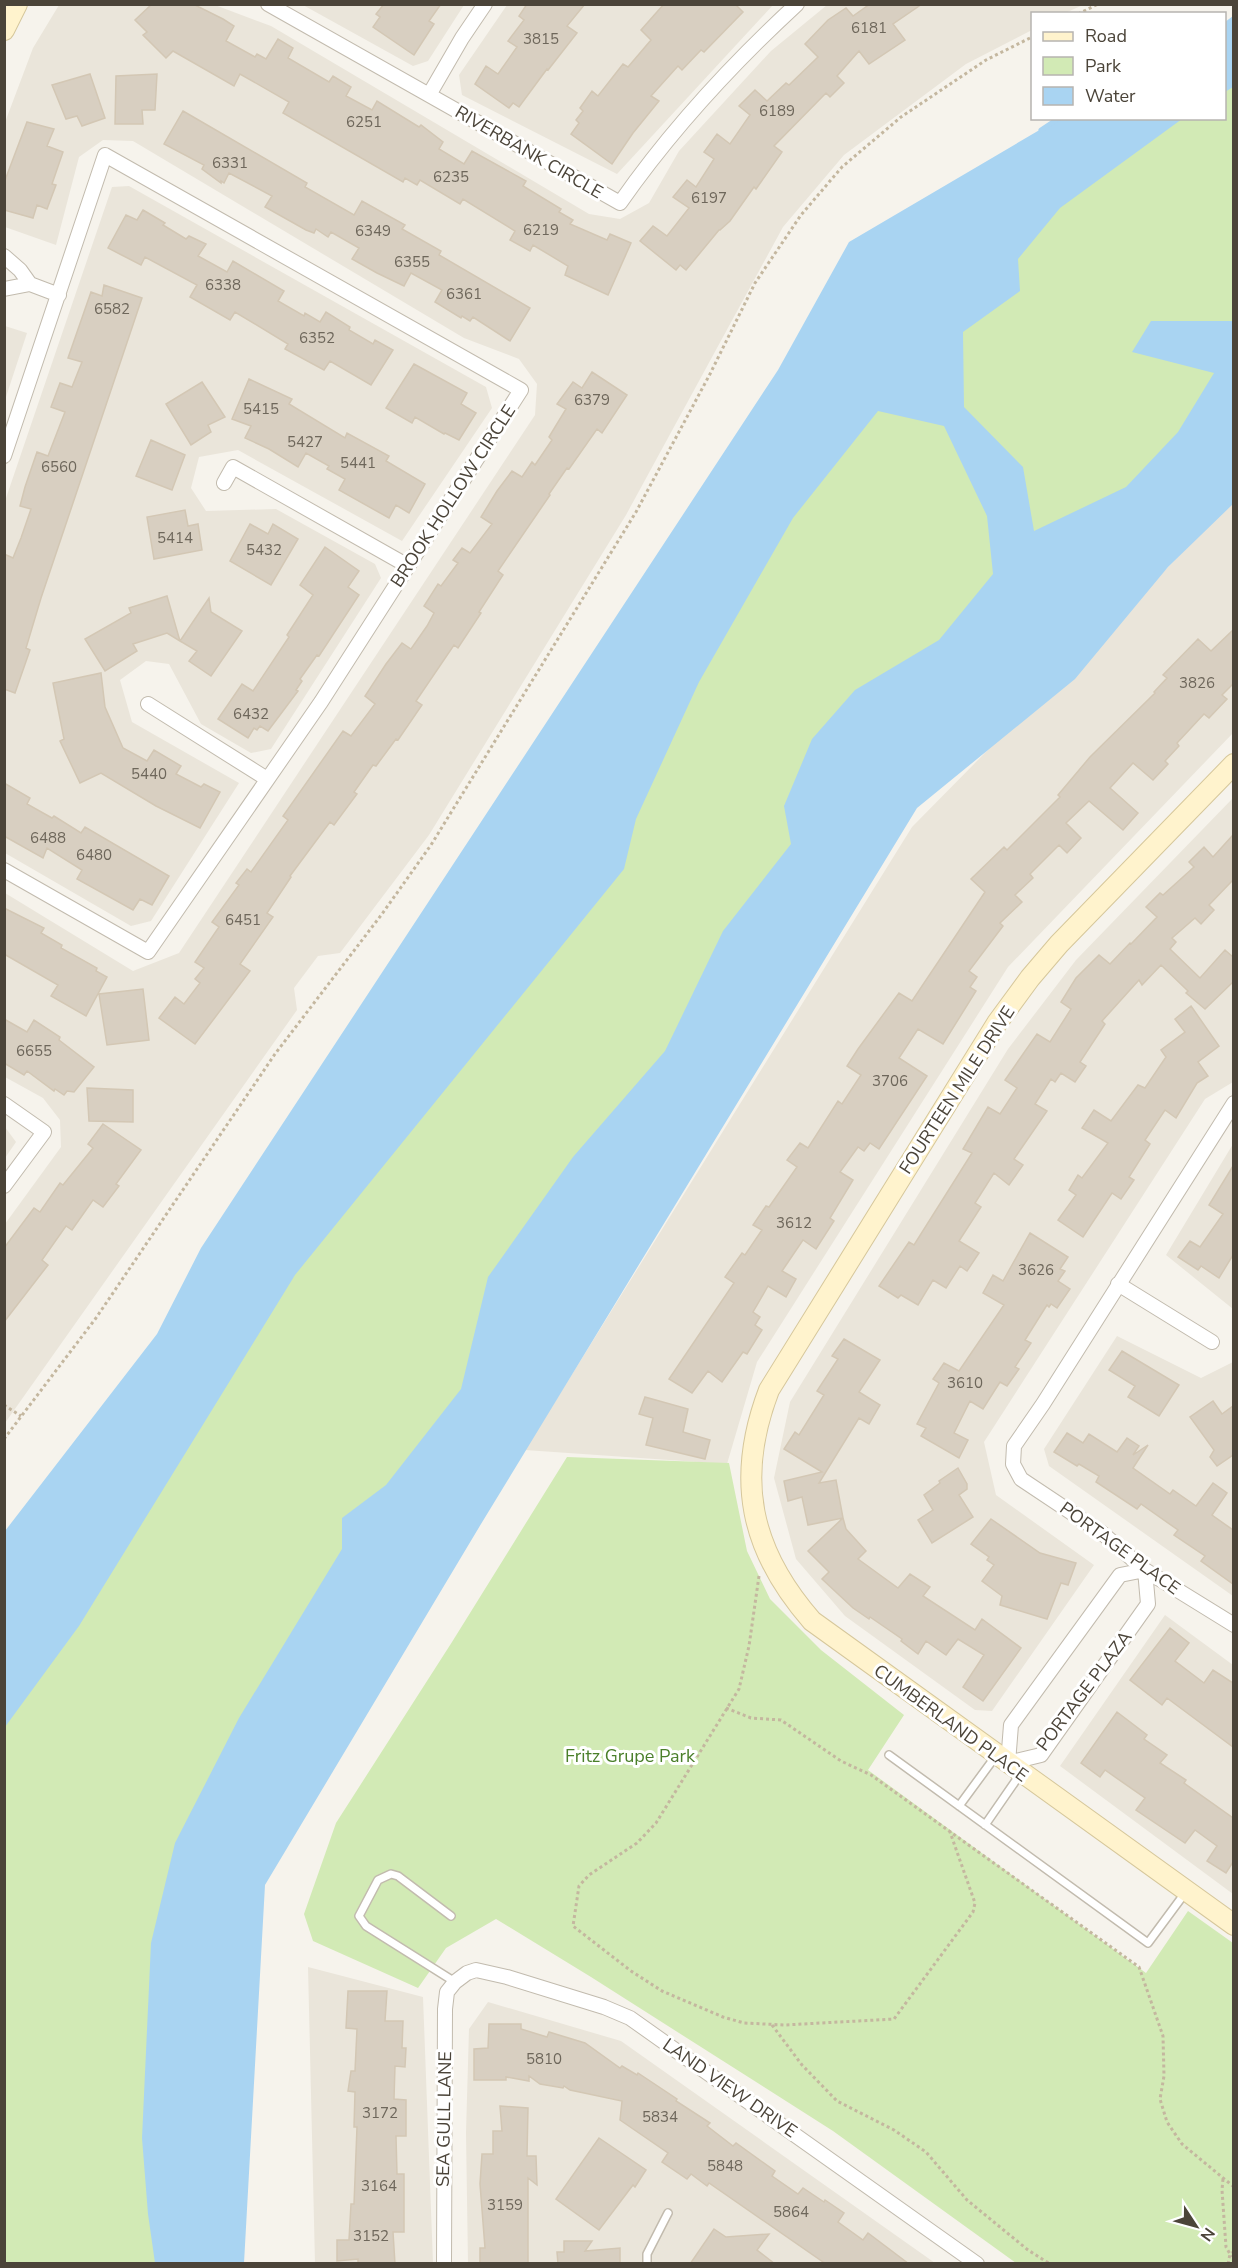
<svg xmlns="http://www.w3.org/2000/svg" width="1238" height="2268" viewBox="0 0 1238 2268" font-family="'Nunito Sans',sans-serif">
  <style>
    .residential { fill: #eae5da }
    .green { fill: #d2eab5 }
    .water { fill: #a9d4f2 }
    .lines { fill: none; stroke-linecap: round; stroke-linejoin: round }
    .stream { stroke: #a9d4f2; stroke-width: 5 }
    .building { fill: #d8cfc1; stroke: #d3c7b4; stroke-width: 1.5 }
    .lane-casing { stroke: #c2bbae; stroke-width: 10 }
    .street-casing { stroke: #c2bbae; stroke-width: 16 }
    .secondary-casing { stroke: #d6c79b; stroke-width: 22 }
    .path { stroke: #c4b79f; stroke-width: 3; stroke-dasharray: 3 3; stroke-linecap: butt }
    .lane { stroke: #fff; stroke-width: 7 }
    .street { stroke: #fff; stroke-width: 14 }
    .secondary { stroke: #fff3cd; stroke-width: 20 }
    .labels { text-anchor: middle; stroke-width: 6; stroke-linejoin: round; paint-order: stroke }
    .number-label { font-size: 15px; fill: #6e675b }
    .street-label { font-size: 18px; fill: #4b4439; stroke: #fff }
    .park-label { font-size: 18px; fill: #4a7f2a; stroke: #fff }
  </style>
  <rect width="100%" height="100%" fill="#f6f3ec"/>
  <path class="residential" d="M59,5h156l56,21 318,188 31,5 29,-16 30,-52 92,-100 56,-46h256l-18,8 -33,1v16l-66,34 -122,91 -61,72 -157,288 -197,320 -89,118 -22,3 -24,32 3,22 -292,413v-199l56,-77 -1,-27 -17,-22 -38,-21v-184l128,78 46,-18 356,-538 2,-31 -18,-25 -55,-21 -331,-197 -30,-1 -24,17 -23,88 -51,-18 -1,-102 29,-77z
    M303,5h161l-36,56 -15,5z
    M507,5h266l-156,169 -155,-79 -3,-20z
    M129,186l357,201 6,21 -90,133 -164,-91 -39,7 -8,31 15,23 70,-2 99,55 6,14 -110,171 -20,4 -50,-29 -32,-60 -23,-3 -26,19 12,42 107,61 -88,138 -20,5 -126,-73v-352l107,-314z
    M5,326l22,7 -22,67 -1,-74z
    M1233,501v232l-225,234 -251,395 -30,102 -202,-14 387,-623z
    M1233,798v284l-28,17 -221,343 12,53 98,70 -102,146 -17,-1 -130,-94 -49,-57 -22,-81 16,-76 218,-353 68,-89z
    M5,1127l11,15 -11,16z
    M1233,1144v165l-67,-54z
    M1117,1336l84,42 32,-16v234l-184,-130 -5,-17z
    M1165,1615l68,50v229l-173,-128z
    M308,1967l115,30 10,266h-118z
    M488,2002l133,39 314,222 -467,1 -2,-131 3,-104z"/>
  <path class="green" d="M1233,81v319l-102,110 -734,1001 -188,294 -20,458 -184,1v-607l828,-1239 208,-227 118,-72 65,-1 1,-33z
    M567,1457l162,6 18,88 23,48 51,51 83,65 -36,55 278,203 42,-62 45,32v320h-217l-183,-132 -242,-154 -95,-58 -50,29 -28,40 -105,-47 -9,-27 32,-91 116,-181z"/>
  <path class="water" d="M1233,16v71l-8,5v-70z
    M1060,118l122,1 -122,89 -42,51 2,32 -57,41 1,75 59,60 11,64 92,-44 52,-55 36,-59 -82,-21 19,-31h82v183l-65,63 -93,112 -158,129 -436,716 -216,361 -21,378h-89l-7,-49 -6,-76 9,-195 24,-100 64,-125 103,-169v-31l44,-33 75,-96 27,-112 85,-120 92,-106 58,-120 68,-87 -7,-38 28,-67 43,-49 84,-50 54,-66 -6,-58 -43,-90 -66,-15 -85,107 -94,164 -63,137 -12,50 -329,406 -216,351 -74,101v-196l152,-197 44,-86 577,-878 71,-128z"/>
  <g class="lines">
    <path class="stream" d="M1041,130l18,-12"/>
  </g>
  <path class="building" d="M152,4h41l30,15 11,7 -8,15 29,16 2,-3 9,5 12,-20 15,9 -5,10 41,24 4,-6 18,11 -5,9 26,14 5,-9 42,26 2,-2 22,17 -4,7 25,15 8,-13 54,30 -3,5 38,23 -2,3 14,8 -3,4 37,16 3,-6 21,9 -23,52 -43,-20 3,-9 -35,-21 -3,6 -20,-11 5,-9 -52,-32 -3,5 -40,-24 -3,5 -12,-7 -2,4 -120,-69 6,-11 -49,-28 -6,12 -61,-35 -7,7 -23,-23 4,-3 -12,-12z
    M384,4h57l-12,17 5,3 -20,31 -41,-28 7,-10 -4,-3z
    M527,4h58l-18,22 10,7 -29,37 -1,-1 -28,38 -6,-4 -4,5 -34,-24 11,-18 12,8 19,-27 -9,-6 16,-21 -5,-4z
    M664,4h71l8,8 -39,40 -3,-2 -19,20 -4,-4 -27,30 8,5 -26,32 -21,31 -41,-30 8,-11 -3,-3 7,-9 -3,-3 12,-17 6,5 25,-32 5,3 23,-27 -10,-10z
    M870,4h52l-29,20 12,16 -36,24 -10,-13 -22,25 7,7 -14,14 -4,-4 -52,53 8,6 -26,37 -2,-2 -24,34 -10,9h-1l-33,40 -6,-5 -4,5 -36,-29 13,-15 14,10 22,-28 -16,-11 14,-17 9,7 18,-28 -10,-7 13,-18 13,10 20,-29 -11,-9 16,-16 12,11 19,-18 3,2 29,-28 -13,-13 23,-24 18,-12 7,8z
    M90,74l15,44 -23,8 -5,-10 -11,3 -14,-34z
    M157,74l-2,36h-13l1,14h-28l1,-48z
    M183,111l124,72 -2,4 49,28 8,-14 43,24 -3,4 39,22 -2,4 91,53 -20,33 -37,-24 -3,4 -8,-5 -1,2 -26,-16 7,-12 -31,-17 -7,13 -27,-13 -25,-14 7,-11 -28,-16 -3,5 -12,-8 -2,4 -8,-3 -41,-23 7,-11 -43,-23 -5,10 -3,-2v2l-19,-14 2,-4 -40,-21z
    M27,122l27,7 -7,17 16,6 -11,32 4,1 -9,24 -10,-4 -4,13 -29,-8v-27z
    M143,210l22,13 -2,2 23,14 3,-3 17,8 -8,12 29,16 6,-11 51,30 -6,10 26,15 1,-3 15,9 6,-10 24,15 -1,3 24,14 2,-4 18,10 -22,35 -41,-24 -6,9 -39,-21 3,-5 -53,-32 -5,8 -40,-23 7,-12 -52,-28 -4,8 -33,-17 18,-33 11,5z
    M104,285l38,13 -101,300 -15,50 4,2 -15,43 -11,-4v-135l9,4 8,-20 10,-29 -11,-3 5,-19 12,-35 11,4 17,-44 -14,-5 9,-24 12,4 10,-25 -14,-4 23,-66 11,4z
    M414,364l53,29 -6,11 15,9 -17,27 -14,-7 -1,1 -29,-17 -3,6 -26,-15z
    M592,372l35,23 -25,38 -5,-4 -28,40 -2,-1 -18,26 1,1 -52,76 5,4 -24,37 2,1 -23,35 -4,-3 -38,56 6,4 -24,35 -2,-1 -20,27 -3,-1 -19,27 3,2 -23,31 -4,-3 -40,54 1,1 -24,36 6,4 -33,47 10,7 -55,73 -36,-26 16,-21 9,7 16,-21 -5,-4 9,-11 -9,-6 24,-35 -7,-5 27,-37 -3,-2 11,-14 4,3 37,-52 -5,-4 60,-85 8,5 24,-32 -10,-8 21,-32 16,-21 9,6 16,-23 7,-13 -10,-7 14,-22 3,2 17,-23 -5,-3 9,-12 8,5 22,-29 -11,-7 16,-26 15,-20 10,6 10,-15 3,3 17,-25 -3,-3 17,-28 -9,-5 16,-22 9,6z
    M249,379l43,20 -3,5 56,34 2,-5 42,23 -3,5 39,23 -16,29 -13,-8 -7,13 -50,-28 6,-11 -18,-10 2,-3 -23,-13 -8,14 -29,-18 -24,-11 6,-12 -19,-7z
    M202,382l23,35 -17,8 3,7 -20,13 -25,-41z
    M151,440l34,15 -13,35 -36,-14z
    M185,510l3,16 10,-2 4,26 -48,9 -7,-42z
    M250,524l18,10 5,-10 25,15 -27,46 -41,-24z
    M325,547l34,24 -11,16 11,8 -40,61 -2,-1 -17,24 2,2 -6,9 2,1 -30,40 -8,-5 -3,4 -3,-2 -6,10 -30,-19 24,-35 11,7 36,-54 -2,-2 26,-40 -13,-10z
    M167,596l13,45 -13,-8 -34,11 4,7 -32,20 -20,-32 46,-26 -2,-5z
    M209,598l2,14 31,19 -31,45 -22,-15 8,-10 -17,-10z
    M1233,630v54l-11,11 5,4 -18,19 -5,-4 -27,29 2,3 -14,15 3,3 -15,16 -20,-17 -23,25 28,25 -15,17 -34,-29 -23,22 15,15 -14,15 -8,-8 -29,29 3,4 -18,17 7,7 -22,21 3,3 -34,45 8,6 -7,10 6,4 -33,53 -25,-15 -19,29 28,18 -48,73 -9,-6 -6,8 -6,-4 -18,25 13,8 -23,38 4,3 -18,28 -13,-9 -21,31 14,8 -10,18 -18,-11 -15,26 7,5 -5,8 7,5 -15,24 -4,-2 -21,30 -14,-11 -16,22 -23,-14 65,-96 -9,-6 17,-24 3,2 17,-25 -9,-5 13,-19 3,1 28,-40 -10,-7 13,-17 8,5 30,-47 4,3 19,-29 -14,-9 11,-17 41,-56 13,8 73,-109 -14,-13 33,-32 3,3 53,-53 -2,-2 32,-38 65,-64 -1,-1 13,-14 -4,-3 35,-36 13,12z
    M101,673l4,34 18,41 24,13 7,-11 27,16 -5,8 25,13 3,-3 16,8 -20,36 -44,-22 -55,-33 -21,10 -20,-42 4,-2 -11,-56z
    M4,783l26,15 -3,6 25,14 2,-2 27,17 4,-6 84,49 -17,29 -12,-6 -7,11 -56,-31 5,-9 -35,-22 -4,10 -39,-22z
    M1233,835v45l-24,25 5,5 -13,14 -6,-6 -23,20 4,4 -6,7 30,29 25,-28 8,7v25l-28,27 -19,-16 2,-2 -27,-26 -19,20 -3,-5 -37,41 3,3 -25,38 6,4 -11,16 -14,-9 -6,9 -4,-3 -16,25 12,7 -33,48 9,6 -14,20 -15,-12 -19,30 6,4 -22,34 20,12 -12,18 -7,-5 -14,22 -13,-8 -15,25 -17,-10 -3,3 -19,-12 30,-44 5,3 58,-92 -9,-4 25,-42 12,7 17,-26 -12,-8 32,-46 13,8 21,-33 -10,-7 15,-24 23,-23 11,9 20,-21 1,1 26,-27 -11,-10 14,-14 3,2 31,-28 -5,-5 15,-15 9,10z
    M4,908l40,20 -3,5 21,12 -1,3 36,20 -1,3 11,6 -21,39 -35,-20 7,-11 -54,-31z
    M143,989l6,51 -42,5 -8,-51z
    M1191,1006l28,40 -21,16 10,14 -11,7 -21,35 -11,-8 -20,30 5,4 -21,33 5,3 -13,19 -9,-6 -29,44 -25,-17 18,-25 -7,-5 9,-15 4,3 26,-35 -26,-15 12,-18 17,11 27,-36 7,3 21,-31 -5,-7 24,-18 -10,-13z
    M4,1019l23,13 7,-12 26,17 -1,3 35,27 -20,25 -7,-1 -3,4 -9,-6 -1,2 -27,-20 -3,4 -20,-12z
    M87,1088l46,2v32l-44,-1z
    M103,1124l38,26 -25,34 3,2 -16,21 -10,-7 -21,30 -6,-4 -24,34 6,5 -44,57v-74l30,-40 6,4 20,-29 3,2 30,-37 -5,-4z
    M1233,1166v89l-14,23 -18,-12 -3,4 -20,-13 12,-16 10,6 23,-33 -14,-9z
    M1030,1233l38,24 -8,12 5,2 -7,10 12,8 -13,19 -6,-4 -2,3 -2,-2 -22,35 6,3 -16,24 4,2 -12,17 -7,-4 -17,27 -13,-8 -16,32 14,7 -9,18 -38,-22 5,-8 -9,-4 22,-41 -6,-4 11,-16 15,8 45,-66 -21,-12 10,-18 10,6z
    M844,1339l36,21 -21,32 21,13 -11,19 -10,-6 -40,65 17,-3 7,38 -35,7 -6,-28 -14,4 -4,-20 38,-9 -38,-23 11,-17 4,3 25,-40 -7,-4 21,-32 -6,-3z
    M1122,1351l57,34 -20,31 -31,-19 7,-11 -26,-16z
    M645,1397l43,12 -5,23 27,8 -5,19 -59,-14 7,-27 -14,-4z
    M1213,1401l9,13 11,-8v49l-16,11 -7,-9 4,-7 -24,-33z
    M1067,1433l16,10 6,-9 28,18 10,-14 12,8 -6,9 15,-10 -15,23 37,26 3,-4 23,16 17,-23 14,10 -15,22 21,15v54l-32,-23 4,-5 -31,-21 4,-5 -37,-26 -4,5 -41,-27 3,-6 -20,-12 -2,2 -23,-14z
    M958,1468l9,16v5l-8,6 14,22 -41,26 -14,-23 15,-10 -9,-15 16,-12 -1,-2z
    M843,1518l3,11 20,22 -8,8 40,29 12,-14 20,13 -7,9 52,34 7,-11 39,29 -38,53 -20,-14 21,-32 -26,-16 -12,16 -20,-14 -8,13 -17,-13 1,-2 -32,-22 -1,2 -16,-11 -31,-29 7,-7 -21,-21z
    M991,1519l49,34 36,10 -8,22 -7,-2 -14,36 -47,-14 2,-9 -20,-15 12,-16 -7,-5 2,-3 -18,-13z
    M1170,1628l19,15 -14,18 29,22 9,-13 20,13v64l-66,-49 -5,7 -32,-25z
    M1117,1712l30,23 -3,4 23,16 -7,8 26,17 -2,3 49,35v44l-7,11 -19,-12 10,-15 -22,-16 -10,13 -49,-33 9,-12 -40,-28 -5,7 -19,-14z
    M348,1991h39l-2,30h18l-1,27h4l-1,19 -10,-1 -1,33 12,1v36h-10l1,38h7v58h-11l2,32h-37v-5l-21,2v-21h12l2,-36h3l3,-77h-3l1,-35 -7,-1 3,-20h4l2,-42 -11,-1z
    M489,2024h32v5l26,8 2,-5 36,11 35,25 2,-2 15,9 1,-2 39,26 -1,2 34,22 -3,3 26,20 3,-3 39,28 -3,5 26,18 5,-6 21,14 1,-2 19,13 -6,9 25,18 5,-7 41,31h-83l-117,-81 -2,3 -16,-12 -4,5 -25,-17 6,-9 -48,-33 2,-19 -52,-11 -6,-4 -1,2 -23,-4 -11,-8v5l-23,-4v3h-32v-31l14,-1z
    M500,2106l28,2 -1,48h9l1,29 -9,-7v86h-48v-16h5l-5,-64 2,-30h11v-23h9z
    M599,2138l47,32 -11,17 -2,-2 -34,45 -43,-31z
    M714,2229l12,8 43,-3 -12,16 18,14h-85z
    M564,2241h28l-7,10 35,-3v16h-62l-1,-12h7z"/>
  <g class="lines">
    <defs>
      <path id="lane" d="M889,1755l259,188 37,-50
        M959,1806l36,-49
        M985,1825l36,-52
        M451,1916l-53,-40 -7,-2 -13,6 -19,36 7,10 89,56
        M647,2264v-10l21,-41"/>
      <path id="street" d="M268,4l352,199c51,-73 111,-138 177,-199
        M429,95l33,-57 23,-34
        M4,256l16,14 10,14
        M4,289l26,-5 29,11
        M4,456l101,-301 416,235 -200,312 -173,250 -144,-82
        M224,483l9,-16 175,99
        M148,704l119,75
        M1234,1103l-191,301 -29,42 -1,18 8,15 81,54 43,37 89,55
        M4,1104l40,28 -40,54
        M1118,1284l94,58
        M1145,1570l3,34 -107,151 -33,8 3,-38 109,-150z
        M444,2264l1,-255 2,-17 8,-10 12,-9 9,-3 31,7 97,30 26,11 347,246"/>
      <path id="secondary" d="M4,30l13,-26
        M1234,764l-175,180 -29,34 -33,45 -228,367c-34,89 -19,160 43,231l422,304"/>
    </defs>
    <use href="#lane" class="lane-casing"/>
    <use href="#street" class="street-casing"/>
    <use href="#secondary" class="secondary-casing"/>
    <path class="path" d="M1078,14l20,-10
      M4,1405l17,11
      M4,1439l92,-121 179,-264 107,-140 49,-69 205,-333 74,-138 45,-91 46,-68 41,-48 59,-50 85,-57 46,-23
      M759,1576l-10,70 -10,43 -83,134 -19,20 -48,32 -10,11 -6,40 58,45 31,20 61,26 21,6 41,2 109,-6 79,-107 2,-9 -25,-71
      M726,1708l25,10 30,2 60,41 30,14 268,192 24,69 1,40 -4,23 7,23 15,22 52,43
      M772,2025l30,40 35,36 57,29 32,22 41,48 61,50 22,14
      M1223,2179l-1,11 4,57 4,7 4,-2
      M1228,2264l2,-10 4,3"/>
    <use href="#lane" class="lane"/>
    <use href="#street" class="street"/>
    <use href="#secondary" class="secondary"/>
  </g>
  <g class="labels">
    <g class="number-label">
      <text x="869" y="33">6181</text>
      <text x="541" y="44">3815</text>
      <text x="777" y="116">6189</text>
      <text x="364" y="127">6251</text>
      <text x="230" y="168">6331</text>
      <text x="451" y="182">6235</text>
      <text x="709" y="203">6197</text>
      <text x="541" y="235">6219</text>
      <text x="373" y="236">6349</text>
      <text x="412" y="267">6355</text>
      <text x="223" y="290">6338</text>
      <text x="464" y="299">6361</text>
      <text x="112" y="314">6582</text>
      <text x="317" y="343">6352</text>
      <text x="592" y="405">6379</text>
      <text x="261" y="414">5415</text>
      <text x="305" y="447">5427</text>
      <text x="358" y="468">5441</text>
      <text x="59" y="472">6560</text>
      <text x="175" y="543">5414</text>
      <text x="264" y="555">5432</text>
      <text x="1197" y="688">3826</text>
      <text x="251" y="719">6432</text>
      <text x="149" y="779">5440</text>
      <text x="48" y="843">6488</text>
      <text x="94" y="860">6480</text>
      <text x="243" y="925">6451</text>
      <text x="34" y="1056">6655</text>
      <text x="890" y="1086">3706</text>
      <text x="794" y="1228">3612</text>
      <text x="1036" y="1275">3626</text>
      <text x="965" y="1388">3610</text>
      <text x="544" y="2064">5810</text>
      <text x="380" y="2118">3172</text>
      <text x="660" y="2122">5834</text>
      <text x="725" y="2171">5848</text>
      <text x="379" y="2191">3164</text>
      <text x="505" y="2210">3159</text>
      <text x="791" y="2217">5864</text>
      <text x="371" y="2241">3152</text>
    </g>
    <g class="street-label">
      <text transform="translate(529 152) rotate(30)" y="6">RIVERBANK CIRCLE</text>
      <text transform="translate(453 496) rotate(-57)" y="6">BROOK HOLLOW CIRCLE</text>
      <text transform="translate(957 1090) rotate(-57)" y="6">FOURTEEN MILE DRIVE</text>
      <text transform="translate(1120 1548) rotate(36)" y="6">PORTAGE PLACE</text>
      <text transform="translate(1084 1691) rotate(-53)" y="6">PORTAGE PLAZA</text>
      <text transform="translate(951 1723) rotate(36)" y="6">CUMBERLAND PLACE</text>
      <text transform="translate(730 2088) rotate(35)" y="6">LAND VIEW DRIVE</text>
      <text transform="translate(444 2119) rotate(-89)" y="6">SEA GULL LANE</text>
    </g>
    <g class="park-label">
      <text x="630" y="1762">Fritz Grupe Park</text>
    </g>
  </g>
  <rect width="1238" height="2268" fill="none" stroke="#4b4439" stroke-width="12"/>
  <rect x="1031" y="12" width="195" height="108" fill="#ffffff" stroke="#b7b4b0" stroke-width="1.5"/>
  <rect x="1043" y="32" width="30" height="9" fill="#fff3cd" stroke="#b7b4b0" stroke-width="1.5"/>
  <text x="1085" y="42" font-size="18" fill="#4b4439">Road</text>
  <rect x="1043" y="57" width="30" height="18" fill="#d2eab5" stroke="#b7b4b0" stroke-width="1.5"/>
  <text x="1085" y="72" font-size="18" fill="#4b4439">Park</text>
  <rect x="1043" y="87" width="30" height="18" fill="#a9d4f2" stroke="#b7b4b0" stroke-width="1.5"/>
  <text x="1085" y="102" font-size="18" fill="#4b4439">Water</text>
  <g transform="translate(1196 2226) rotate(126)" stroke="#ffffff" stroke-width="4.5" paint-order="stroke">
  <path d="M0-4.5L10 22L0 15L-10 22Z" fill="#4b4439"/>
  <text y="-9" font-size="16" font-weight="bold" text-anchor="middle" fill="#4b4439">N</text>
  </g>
</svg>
